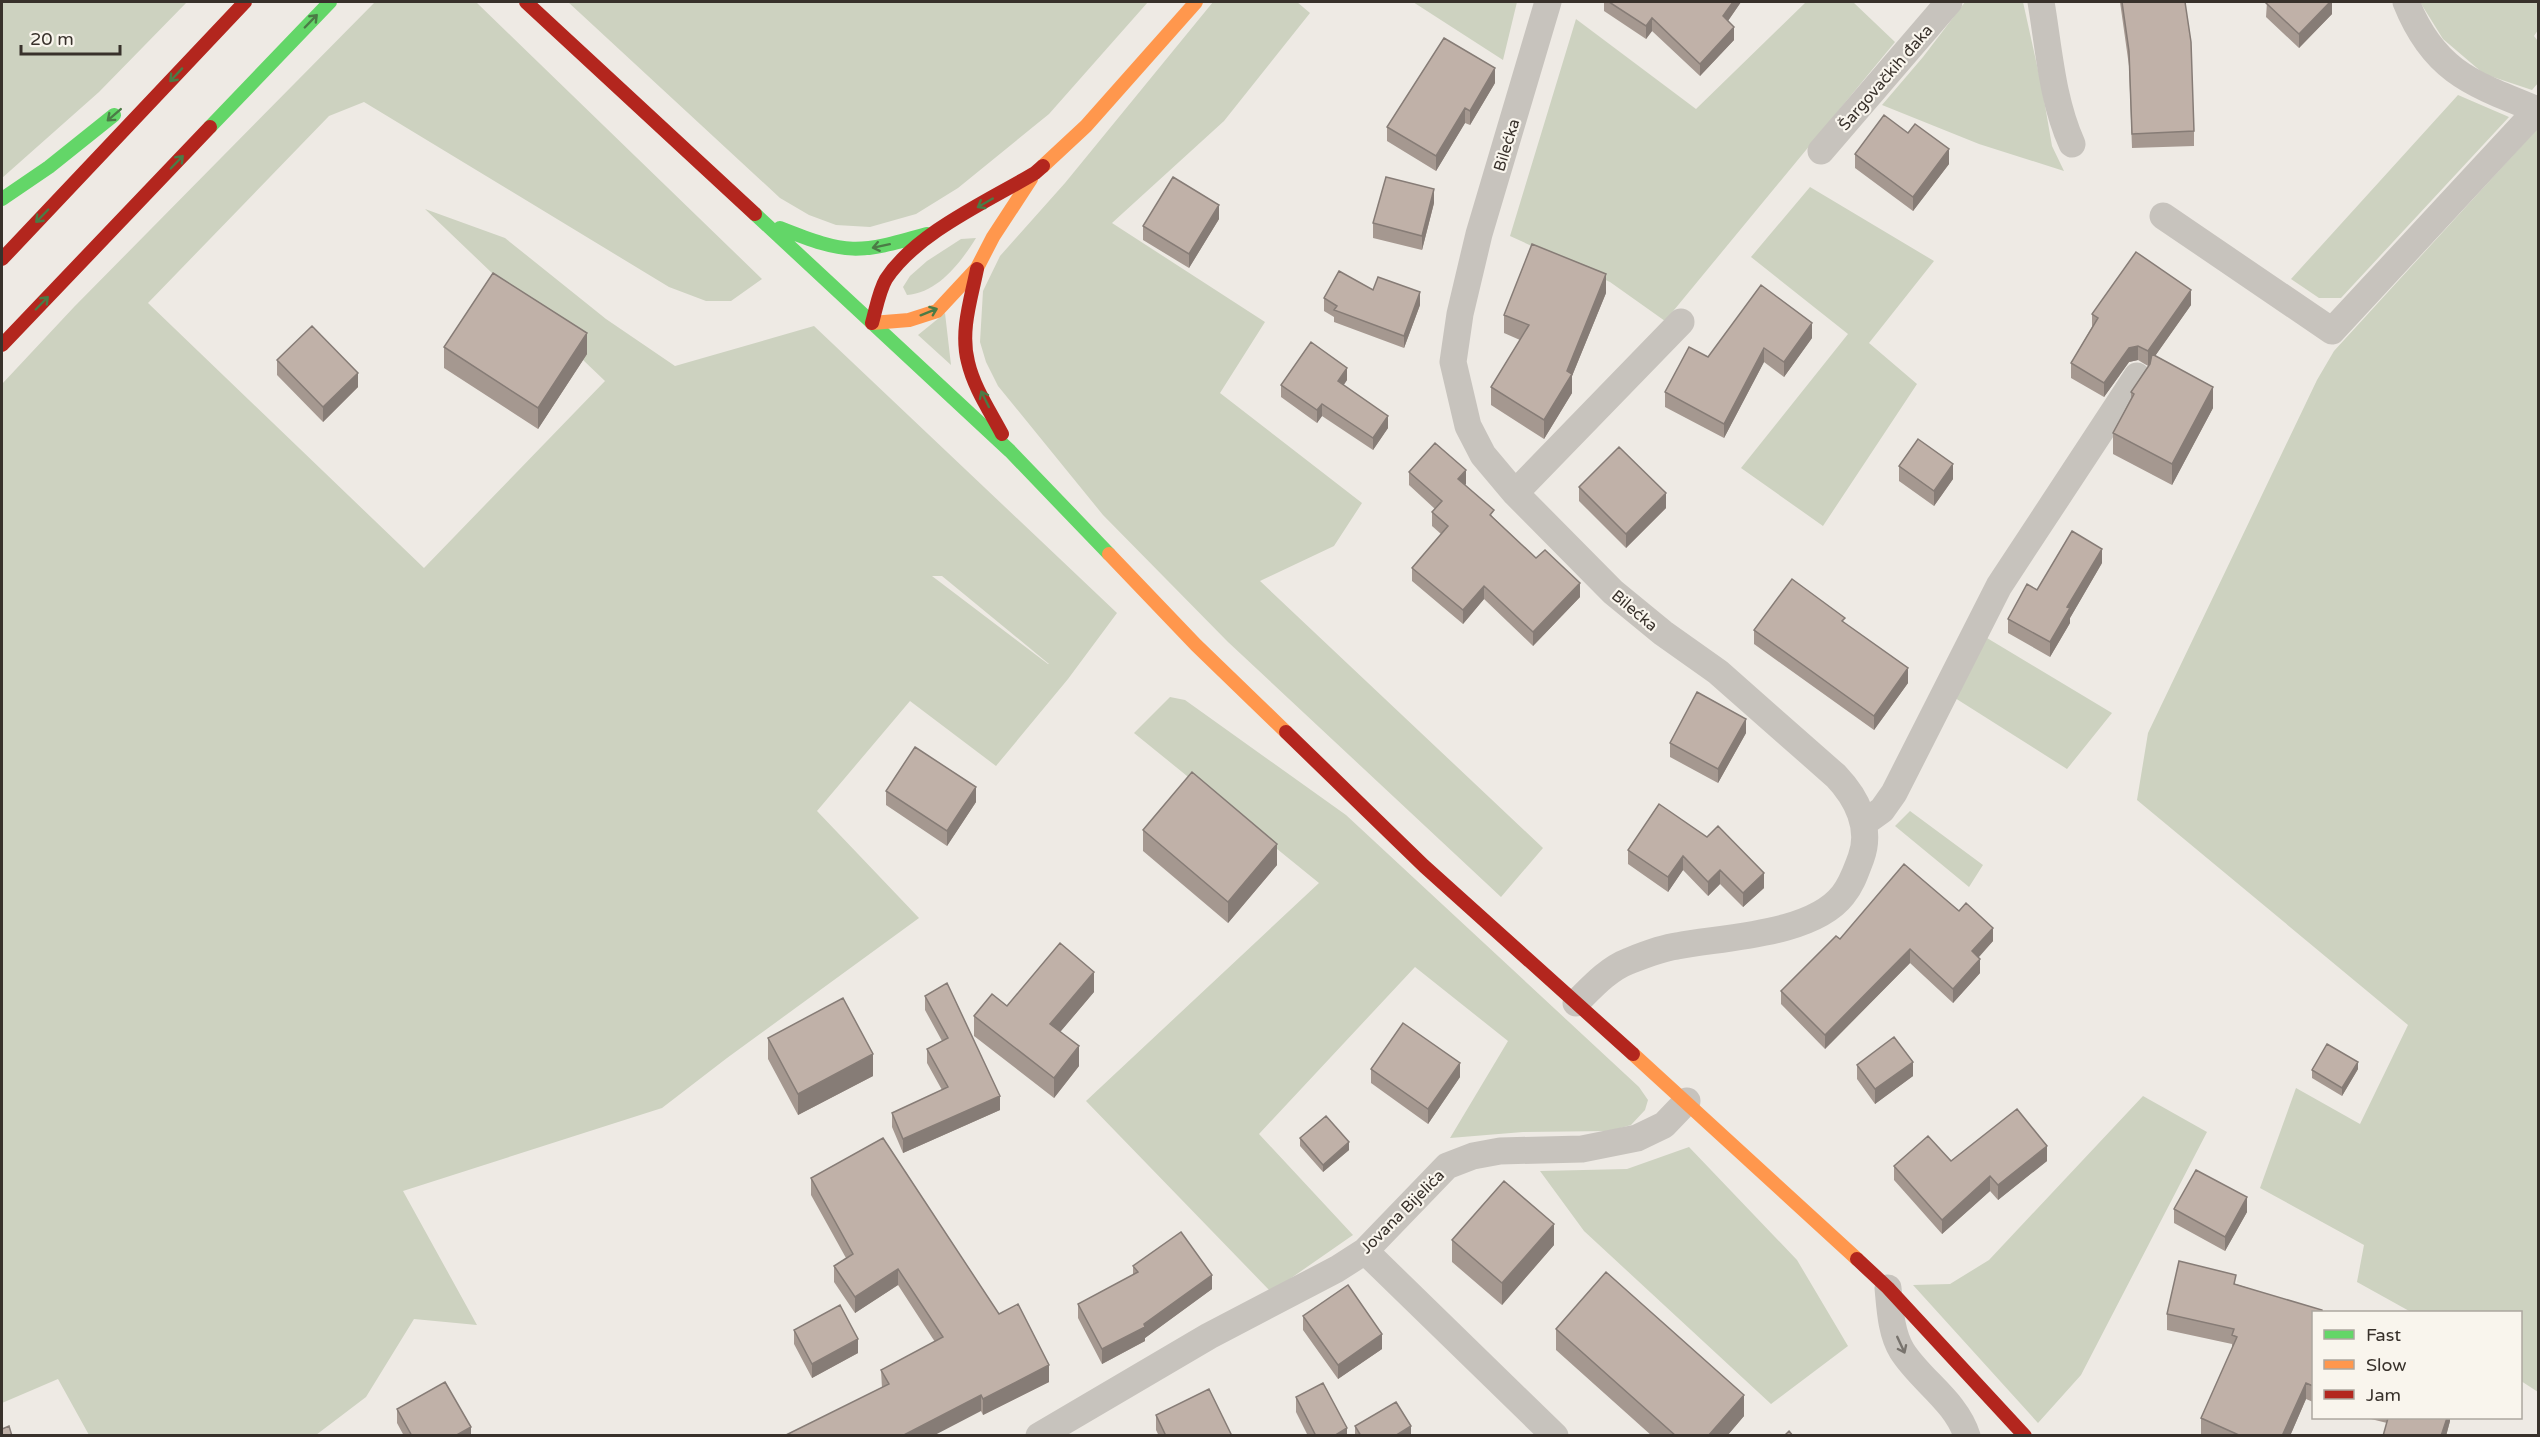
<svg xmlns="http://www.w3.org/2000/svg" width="2540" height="1437" viewBox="0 0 2540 1437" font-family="'Varela Round',sans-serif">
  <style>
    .green { fill: #cdd2c0; fill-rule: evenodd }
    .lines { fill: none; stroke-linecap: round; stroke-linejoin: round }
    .street { stroke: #c7c3bd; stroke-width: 27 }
    .fast { stroke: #63d668; stroke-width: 14 }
    .slow { stroke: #ff974d; stroke-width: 14 }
    .jam { stroke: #b3261e; stroke-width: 14 }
    .wall { fill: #a59890 }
    .shaded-wall { fill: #867c76 }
    .building { fill: #c0b1a8; stroke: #867c76; stroke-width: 1.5 }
    .oneway { stroke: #4b7b46 }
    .oneway2 { stroke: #78736d }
    .labels { text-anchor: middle; stroke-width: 4.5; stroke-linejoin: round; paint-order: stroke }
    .street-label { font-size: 16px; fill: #38312b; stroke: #f9f5ed }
  </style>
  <rect width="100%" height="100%" fill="#eeeae4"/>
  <path class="green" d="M2,2h185l-88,90 -97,86z
    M375,2h101l286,277 -31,22h-25l-37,-14 -305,-185 -35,14 -181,187 276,265 181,-187 -180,-172 80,29 101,81 69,47 139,-40 303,287 -49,66 -72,87 -86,-65 -93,110 102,107 -192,140 -65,50 -259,83 74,134 -63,-6 -48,78 -50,38h-227l-31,-56 -56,24v-1019l72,-77zM932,576h10l107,88h-1z
    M568,2h580l-99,112 -91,74 -42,26 -46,13 -34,-2 -27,-10 -29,-17z
    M1213,2h84l13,11 -86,108 -112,102 153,99 -45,71 142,110 -28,43 -74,35 283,267 -42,49 -273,-255 -125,-127 -105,-129 -12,-24 -6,-20 3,-51 17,-35 65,-73z
    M1413,2h104l-14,58z
    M1806,2h47l42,40 -230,279 -55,-39 -100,-46 66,-217 120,90z
    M1965,2h58l19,86 10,58 12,25 -85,-27 -97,-39 41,-48z
    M2420,2h118v28l-4,6 4,5v42l-6,7 -48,-16 -41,-35z
    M2458,95l51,22 -168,181h-22l-28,-19z
    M2538,128v1264l-17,-11 -1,-69h-109l-54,-30 7,-37 -104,-57 36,-100 64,36 48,-99 -271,-225 11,-67 169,-353 17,-29z
    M1810,187l124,74 -65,82 48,41 -94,142 -82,-58 107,-134 -97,-77z
    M976,238c-15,24 -38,55 -69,57l-4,-8 7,-11 17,-15 34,-22z
    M945,313l6,52 -33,-30z
    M1987,638l125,75 -45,56 -112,-71z
    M1170,697l15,3 161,115 293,272 9,13 -3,10 -14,15 -21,6 -87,1 -73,6 58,-97 -93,-74 -156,167 94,101 -82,57 -185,-191 233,-218 -185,-150z
    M1910,811l73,54 -14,22 -74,-61z
    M2143,1096l64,36 -126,243 -43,48 -125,-138 37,-1 39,-24z
    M1689,1147l108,113 51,86 -77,58 -187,-173 -44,-60 87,-2z"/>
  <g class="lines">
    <path class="street" d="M1548,2l-69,232 -19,80 -7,48 15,64 15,29 32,38 98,99 50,41 55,39 118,104c21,22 36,52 25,82 -5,13 -9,26 -18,37 -31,40 -119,42 -166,51 -16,2 -33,9 -48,15 -21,8 -37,26 -53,42
      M2041,2c8,47 11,98 31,142
      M2406,2c28,70 67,82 132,108
      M1821,151l128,-149
      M2163,216l169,115 206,-222
      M1515,493l166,-171
      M1864,823l18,-13 12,-17 105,-207 138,-210
      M1365,1251l190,185
      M1888,1288c2,21 3,45 14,63 19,30 54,50 65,85
      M1039,1436l170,-100 128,-67 28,-18 82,-85 26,-10 27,-5 82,-2 55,-11 27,-13 23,-24"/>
    <path class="fast" d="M210,127l120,-125
      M2,199l47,-32 65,-52
      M755,214l255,237 99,103
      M780,228c68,27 77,26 147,6"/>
    <path class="slow" d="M1043,166l43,-40 110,-124
      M872,323l37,-3 28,-9 40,-43 16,-31 38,-58
      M1109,554l87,91 90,87
      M1633,1054l224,205"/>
    <path class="jam" d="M526,2l229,212
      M2,259l243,-257
      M977,269c-6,30 -17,62 -9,93 6,26 22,49 34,72
      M872,323c4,-14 7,-32 14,-44 30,-46 102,-78 149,-106l8,-7
      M2,345l208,-218
      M1286,732l138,134 209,188
      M1857,1259l31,29 137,148"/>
  </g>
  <path class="wall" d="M1604,2h137l-13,19 6,19 -34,36 -48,-45 -6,8 -42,-28z
    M2120,2h65l9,129v15l-62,2 -3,-82z
    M2267,2h65v12l-33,34 -33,-31z
    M1495,83l-25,42 -5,-2 -29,48 -49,-30v-14z
    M1855,154l94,10 -36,47 -58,-43z
    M1434,203l-12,47 -49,-12v-15z
    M1219,219l-30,49 -46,-28v-14z
    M1373,290l47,15 -16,43 -70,-26v-5l-10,-6v-13z
    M1606,293l-34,83v17l-28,46 -53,-34v-18l29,-47 -16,-7v-18z
    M2191,305l-36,51 58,52 -41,77 -59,-31v-21l18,-35v-6l17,-26 -10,-6 -9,2 -25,35 -33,-19v-15l21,-36v-13z
    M1812,338l-28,39 -20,-15 -40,76 -59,-31v-15l43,-35z
    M444,347l143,7 -49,75 -94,-61z
    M277,360l81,27 -35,35 -46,-47z
    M1347,380l-4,5 45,43 -15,22 -51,-34 -5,7 -36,-26v-12z
    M1899,466l54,13 -19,27 -35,-25z
    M1409,472l57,12 -1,1 29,33 42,40 44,39 -47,49 -49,-47 -21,25 -51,-43v-13l29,-34 -9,-8v-14l3,-3 -26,-24z
    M1579,487l87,21 -40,40 -47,-47z
    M2102,563l-32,55v5l-20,34 -42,-24v-14l29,-29z
    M1845,623l63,60 -34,47 -120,-86v-14z
    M1746,733l-28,50 -48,-26v-14z
    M886,791l90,11 -29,44 -61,-41z
    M1659,804l105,84 -21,19 -23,-23 -12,12 -25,-26 -15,22 -40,-28v-14z
    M1143,830l134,35 -49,58 -85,-72z
    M1840,939l153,2 -15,16 2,16 -27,30 -43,-40 -85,86 -44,-45v-13z
    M1094,992l-34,40 19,34 -25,32 -80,-62v-20l33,-10z
    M925,996l75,114 -97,43 -11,-26v-14l50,-23 -15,-27v-14l15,-8 -17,-31z
    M768,1038l105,38 -75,39 -30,-56z
    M1857,1065l56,11 -38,28 -18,-25z
    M1371,1069l89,8 -32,47 -57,-41z
    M2358,1069l-16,27 -30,-18v-8z
    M1300,1138l49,12 -26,22 -23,-26z
    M1951,1161h96l-49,39 -8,-9 -48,43 -48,-54v-14z
    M811,1178l188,136 50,68 -66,33 -2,-4 -99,-23 -1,-18 54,-28 -37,-57 -43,28 -21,-31v-16l12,-8 -35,-63z
    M2174,1209l73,3 -22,39 -51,-28z
    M1452,1240l102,5 -52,60 -50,-43z
    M1133,1266l79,23 -67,49v3l-43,23 -24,-46v-14l55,-29z
    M2236,1284l86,28h-9v90l-7,-3 -16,37h-85l-4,-2v-16l31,-68v-6l-65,-14v-16z
    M1303,1316l79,33 -44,30 -35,-49z
    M1556,1329l188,87 -17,20h-75l-96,-86z
    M794,1330l64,23 -46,25 -18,-34z
    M1296,1397l51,39h-39l-12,-24z
    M397,1409l74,27h-67l-7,-13z
    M1156,1415l76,21h-73l-3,-6z
    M2367,1418h83v3l-4,15h-63l4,-13z
    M1355,1426l56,10h-56z"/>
  <path class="shaded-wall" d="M1733,2h8l-18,26v-12z
    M2330,2h2v12l-33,34v-14z
    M1652,18v13l-6,8v-13z
    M1734,27v13l-34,36v-12z
    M1495,68v15l-25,42v-14z
    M1465,108v15l-29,48v-15z
    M1949,149v15l-36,47v-14z
    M1434,189v14l-12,47v-14z
    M1219,205v14l-30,49v-14z
    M1606,274v19l-34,83v17l-28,46v-19l23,-49z
    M2191,290v15l-43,61v-15z
    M1420,292v13l-16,43v-12z
    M1812,323v15l-28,39v-15z
    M587,333v21l-49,75v-21z
    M2138,346v14l-9,2 -25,35v-14l25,-35z
    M1764,348v14l-40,76v-14z
    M1347,368v12l-9,14v-13z
    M358,373v14l-35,35v-15z
    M2213,387v21l-41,77v-21z
    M1322,404v12l-5,7v-13z
    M1388,416v12l-15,22v-12z
    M1953,464v15l-19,27v-15z
    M1466,470v14l-8,8v-13z
    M1666,493v15l-40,40v-14z
    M2102,549v14l-32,55v5l-20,34v-15l17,-35z
    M1580,583v14l-47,49v-14z
    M1484,586v13l-21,25v-14z
    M1908,668v15l-34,47v-14z
    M1746,719v14l-28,50v-14z
    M976,787v15l-29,44v-15z
    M1277,844v21l-49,58v-21z
    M1683,856v14l-15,22v-15z
    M1720,870v14l-12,12v-14z
    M1764,873v15l-21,19v-14z
    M1993,928v13l-21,24v-14z
    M1910,949v14l-85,86v-14z
    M1980,959v14l-27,30v-14z
    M1094,972v20l-44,52v-20z
    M1079,1046v20l-25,32v-20z
    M873,1054v22l-75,39v-21z
    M1913,1062v14l-38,28v-15z
    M2358,1062v7l-16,27v-8z
    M1460,1063v14l-32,47v-15z
    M1000,1096v14l-97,43v-14z
    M1349,1142v8l-26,22v-7z
    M2047,1146v15l-49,39v-15z
    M1990,1176v15l-48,43v-14z
    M2247,1197v15l-22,39v-14z
    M1554,1224v21l-52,60v-22z
    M898,1269v16l-43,28v-16z
    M1212,1275v14l-67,49v3l-43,23v-15l42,-25z
    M1382,1334v15l-44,30v-14z
    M858,1339v14l-46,25v-14z
    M1049,1365v17l-66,33v-16z
    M2306,1383v16l-16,37h-8z
    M981,1395v16l-48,25h-31z
    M1744,1395v21l-17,20h-19z
    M2447,1418h3v3l-4,15h-5z
    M1411,1426v10h-16z
    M471,1427v9h-16z
    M1347,1428v8h-13z"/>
  <path class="building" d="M1609,2h124l-10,14 11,11 -34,37 -48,-46 -6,8z
    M2122,2h63l6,40 3,89 -62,3 -3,-83z
    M2267,2h63l-31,32 -33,-31z
    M1444,38l51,30 -25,43 -5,-3 -29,48 -49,-29z
    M1884,115l24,18 7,-9 34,25 -36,48 -58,-43z
    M1173,177l46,28 -30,49 -46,-28z
    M1386,177l48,12 -12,47 -49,-13z
    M1532,244l74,30 -39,97 5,3 -28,46 -53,-33 38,-62 -25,-10z
    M2136,252l55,38 -43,61 -10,-5 -9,2 -25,35 -33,-20 27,-45 -6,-4z
    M1339,271l34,19 5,-13 42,15 -16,44 -70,-26 3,-4 -13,-8z
    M493,273l94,60 -49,75 -94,-61z
    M1761,285l51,38 -28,39 -20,-14 -40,76 -59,-32 24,-45 19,10z
    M312,326l46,47 -35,34 -46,-47z
    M1311,342l36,26 -9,13 50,35 -15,22 -51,-34 -5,6 -36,-25z
    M2152,354l61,33 -41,77 -59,-31 21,-39 -3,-2 19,-28z
    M1918,439l35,25 -19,27 -35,-25z
    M1435,443l31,27 -8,9 36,31 -4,5 46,43 9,-8 35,33 -47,49 -49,-46 -21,24 -51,-42 36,-42 -16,-14 10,-11 -33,-29z
    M1619,447l47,46 -40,41 -47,-47z
    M2072,531l30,18 -35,58 3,1 -20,34 -42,-23 19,-35 10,6z
    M1792,579l53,39 -3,3 66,47 -34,48 -120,-86z
    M1697,692l49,27 -28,50 -48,-26z
    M915,747l61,40 -29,44 -61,-40z
    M1192,772l85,72 -49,58 -85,-72z
    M1659,804l48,33 11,-11 46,47 -21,20 -23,-23 -12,12 -25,-26 -15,21 -40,-27z
    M1904,864l55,47 7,-8 27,25 -21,23 8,8 -27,30 -43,-40 -85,86 -44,-44 55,-55 4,3z
    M1060,943l34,29 -44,52 29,22 -25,32 -80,-62 18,-22 15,12z
    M947,983l53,113 -97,43 -11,-26 56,-26 -21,-38 21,-11 -23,-42z
    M843,998l30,56 -75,40 -30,-56z
    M1403,1023l57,40 -32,46 -57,-40z
    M1894,1037l19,25 -38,27 -18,-24z
    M2327,1044l31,18 -16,26 -30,-18z
    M2017,1109l30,37 -49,39 -8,-9 -48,44 -48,-54 34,-30 23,25z
    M1326,1116l23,26 -26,23 -23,-27z
    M883,1138l116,176 19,-10 31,61 -66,34 -2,-4 -79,41h-118l105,-52 -8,-14 62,-33 -45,-68 -43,28 -21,-31 19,-12 -42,-76z
    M2196,1170l51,27 -22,40 -51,-28z
    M1504,1181l50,43 -52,59 -50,-43z
    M1181,1232l31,43 -68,49 1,3 -43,22 -24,-45 60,-32 -5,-6z
    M2179,1261l57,14 -2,9 88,26v2h-9v74l-7,-3 -24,53h-41l-40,-18 36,-81 -5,-2 2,-6 -67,-15z
    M1606,1272l138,123 -36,41h-32l-120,-107z
    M1348,1285l34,49 -44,31 -35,-49z
    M840,1305l18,34 -46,25 -18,-34z
    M445,1382l26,45 -16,9h-43l-15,-27z
    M1323,1383l24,45 -13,8h-18l-20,-39z
    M1209,1389l23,47h-66l-10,-21z
    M1396,1402l15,24 -16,10h-34l-6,-10z
    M2388,1418h59l-6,18h-58z
    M9,1426l3,10h-10v-7z
    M1789,1431l4,5h-9z"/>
  <defs><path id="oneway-shaft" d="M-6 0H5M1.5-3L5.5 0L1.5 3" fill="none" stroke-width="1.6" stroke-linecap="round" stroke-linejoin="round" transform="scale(1.5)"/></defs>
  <g class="oneway">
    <use href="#oneway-shaft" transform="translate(311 21) rotate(-46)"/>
    <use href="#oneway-shaft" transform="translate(176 75) rotate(133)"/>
    <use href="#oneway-shaft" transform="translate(114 115) rotate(139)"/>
    <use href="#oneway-shaft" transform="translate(177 162) rotate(-46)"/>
    <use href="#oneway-shaft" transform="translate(985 203) rotate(150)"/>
    <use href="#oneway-shaft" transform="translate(42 216) rotate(134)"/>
    <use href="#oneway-shaft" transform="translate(881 246) rotate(168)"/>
    <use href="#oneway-shaft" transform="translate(42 303) rotate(-46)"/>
    <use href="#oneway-shaft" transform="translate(929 312) rotate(-22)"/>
    <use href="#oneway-shaft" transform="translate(985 399) rotate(-116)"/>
  </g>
  <use class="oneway2" href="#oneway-shaft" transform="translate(1901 1345) rotate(65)"/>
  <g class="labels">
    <g class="street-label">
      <text transform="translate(1885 77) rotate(-49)" y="6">Šargovačkih đaka</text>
      <text transform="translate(1506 145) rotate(-73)" y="6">Bilećka</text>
      <text transform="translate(1635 610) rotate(40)" y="6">Bilećka</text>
      <text transform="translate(1402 1211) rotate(-45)" y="6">Jovana Bijelića</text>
    </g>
  </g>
  <rect width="2540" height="1437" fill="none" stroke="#38312b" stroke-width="6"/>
  <rect x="2312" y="1311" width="210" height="108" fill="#f9f5ed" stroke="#aca79f" stroke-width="1.5"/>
  <rect x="2324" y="1330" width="30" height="9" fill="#63d668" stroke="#aca79f" stroke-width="1.5"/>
  <text x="2366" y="1341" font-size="18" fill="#38312b">Fast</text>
  <rect x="2324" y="1360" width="30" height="9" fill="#ff974d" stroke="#aca79f" stroke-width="1.5"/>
  <text x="2366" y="1371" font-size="18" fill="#38312b">Slow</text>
  <rect x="2324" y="1390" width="30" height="9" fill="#b3261e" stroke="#aca79f" stroke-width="1.5"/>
  <text x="2366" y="1401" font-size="18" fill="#38312b">Jam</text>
  <path d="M21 45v9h99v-9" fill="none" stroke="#38312b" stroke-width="3"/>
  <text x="30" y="45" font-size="18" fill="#38312b" stroke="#f9f5ed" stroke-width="4.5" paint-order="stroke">20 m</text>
</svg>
